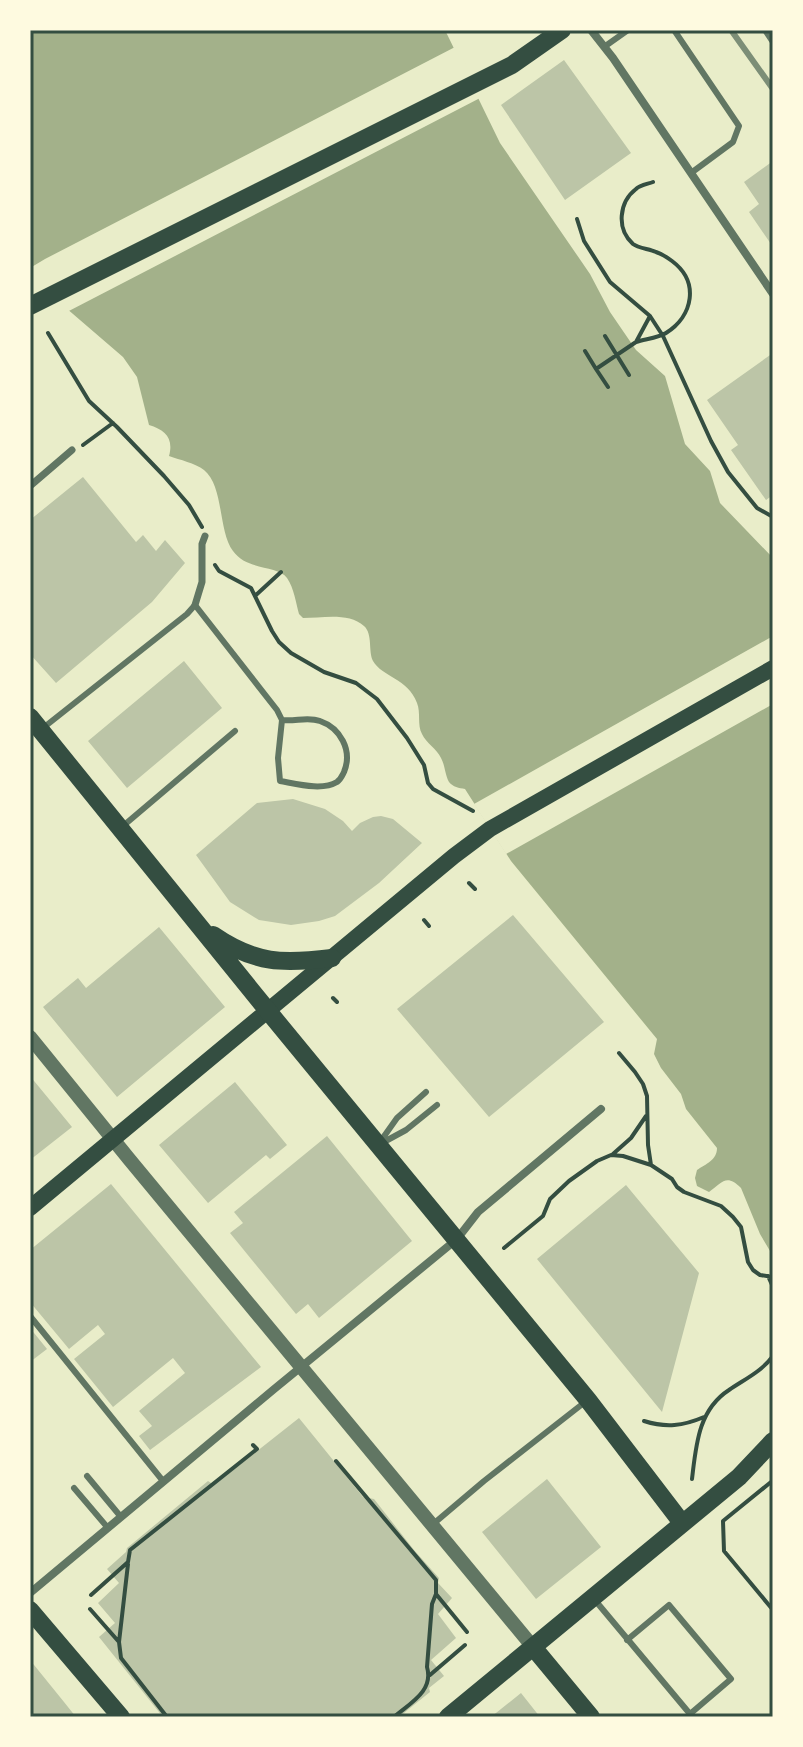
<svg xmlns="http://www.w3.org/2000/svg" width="803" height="1747" viewBox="0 0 803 1747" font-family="'Golos Text',sans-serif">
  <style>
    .water { fill: #a3b18a }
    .pier { fill: #e9edc9 }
    .building { fill: #bcc5a7 }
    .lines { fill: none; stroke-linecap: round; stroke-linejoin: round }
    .path { stroke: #344e41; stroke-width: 4 }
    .service { stroke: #617663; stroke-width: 6 }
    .pedestrian { stroke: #617663; stroke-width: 7 }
    .minor { stroke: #617663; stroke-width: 8 }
    .tertiary { stroke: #617663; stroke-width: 14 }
    .secondary { stroke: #344e41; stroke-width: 16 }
    .primary { stroke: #344e41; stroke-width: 18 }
    .rail { stroke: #7c8e77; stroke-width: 6 }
    .neatline { fill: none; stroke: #344e41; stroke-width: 3 }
  </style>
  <rect width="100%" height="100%" fill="#e9edc9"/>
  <path class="water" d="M30,30h415l55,113 90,131 20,38 26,38 29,26 20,68 25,27 10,32 53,55v698l-13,-22 -19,-46c-15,-15 -19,-5 -32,4l-12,-6 -2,-8 2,-8c9,-6 20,-10 20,-22l-31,-39 -5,-15 -20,-26 -7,-14 3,-15 -146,-178 -46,-72c-6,-1 -12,-2 -16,-7 -4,-7 -4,-17 -8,-24 -4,-9 -15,-15 -19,-24 -5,-9 -1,-21 -5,-31 -9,-25 -35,-26 -44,-42 -5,-10 0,-27 -9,-35 -15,-14 -42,-8 -61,-8l-4,-4c-3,-11 -5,-26 -12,-36 -9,-13 -40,-7 -54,-27 -15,-20 -9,-65 -29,-81 -9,-7 -24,-10 -35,-14 5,-18 -4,-26 -20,-31l-12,-48 -14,-20 -93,-80z"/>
  <path class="pier" d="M457,46l25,51 -417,216 -35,-31v-14l15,-9z
    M773,636v68l-267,150 -32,-50z"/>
  <path class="building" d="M564,60l67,93 -66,47 -64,-95z
    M773,161v86l-24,-35 10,-8 -15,-22z
    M773,353v142l-7,5 -35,-50 7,-5 -31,-45z
    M83,477l53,65 7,-7 13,16 9,-11 20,23 -33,39 -96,81 -26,-29v-134z
    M184,661l38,47 -95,80 -39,-47z
    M293,799l32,10 18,12 9,10 8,-8 13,-6 8,-1 12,3 29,24 -43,40 -44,33 -16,5 -28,4 -32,-5 -29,-18 -34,-47 61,-52z
    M513,915l91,107 -115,95 -92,-108z
    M159,927l66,80 -108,90 -74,-90 35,-29 8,10z
    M30,1076l42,51 -42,33z
    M235,1082l52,63 -17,14 -4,-4 -58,48 -49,-58z
    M327,1136l85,105 -93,77 -11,-14 -12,10 -66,-81 13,-10 -9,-11z
    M111,1184l150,183 -111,83 -11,-14 13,-10 -13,-15 46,-38 -12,-15 -60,49 -39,-48 31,-25 -7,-9 -29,24 -39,-47v-52z
    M626,1185l73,88 -37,139 -125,-153z
    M30,1328l17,21 -17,13z
    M299,1418l64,79 11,2 40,51 25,28 -1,5 14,15 -14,16 18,24 -25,22 13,16 -15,12 1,4 -31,25h-236l-64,-80 16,-14 -17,-20 21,-20 -12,-14 19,-17 1,-4 81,-67 6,4z
    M547,1479l54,68 -65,52 -54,-67z
    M30,1660l34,42 12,15h-46z
    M521,1693l19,24h-49z"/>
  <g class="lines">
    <path class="path" d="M577,219l7,22 26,41 40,34 13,20 48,105 17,31 29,36 16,9
      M650,316l-14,26c9,-3 22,-4 30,-9 27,-17 34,-51 6,-72 -4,-3 -10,-7 -16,-9 -7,-3 -18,-4 -23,-8 -17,-15 -14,-42 3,-55 4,-4 12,-5 17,-7
      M48,333l41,68 28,26 47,49 25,29 13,22
      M605,336l24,39
      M585,351l11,18 40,-27
      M596,369l12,18
      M83,445l30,-22
      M215,565l4,6 32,17 21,43 7,11 12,11 33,19 32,11 21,16 30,39 17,27 4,18 5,6 40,22
      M256,595l25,-23
      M469,883l6,6
      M424,920l5,6
      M333,998l4,4
      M619,1053l16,19 8,12 4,12 1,49 3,20
      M613,1154l18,-16 15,-22
      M504,1248l39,-32 7,-17 19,-18 28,-20 14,-6 12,1 28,9 21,14 5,8 7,5 37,14 12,11 8,10 7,35 5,8 7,5 13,2
      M768,1276l5,11
      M644,1421c22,7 39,5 60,-4
      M336,1461l100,119v14l31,38
      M692,1479c4,-33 6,-69 37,-89 16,-11 32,-18 44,-34
      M773,1483l-2,-1 -48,39 1,30 49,59
      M128,1564l-9,78 2,16 46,59
      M91,1595l37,-33 2,-12 127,-101 -4,-4
      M90,1609l29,33
      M430,1675l35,-30
      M394,1717c16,-14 40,-26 33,-50l5,-63 4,-10"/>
    <path class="service" d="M674,30l65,96 -6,16 -42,31
      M765,30l8,12
      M604,47l24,-17
      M43,728l144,-114 8,-9 82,105 5,10 -4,38 2,23c17,3 42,10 57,1 4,-3 5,-6 7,-10 9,-22 -4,-44 -24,-51 -13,-5 -25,1 -38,-1
      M123,826l112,-95
      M380,1142l17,-24 29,-26
      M382,1143l24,-13 31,-25
      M30,1316l133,165
      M87,1476l34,41
      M74,1488l34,40
      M432,1525l52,-44 101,-79
      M594,1599l96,115 41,-35 -62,-74 -42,35"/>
    <path class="pedestrian" d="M30,486l42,-36
      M195,605l7,-23v-38l3,-8"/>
    <path class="minor" d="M591,30l22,28 160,236
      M30,1593l243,-203 184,-151 21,-27 123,-103"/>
    <path class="tertiary" d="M30,1037l99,122 404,488"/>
    <path class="secondary" d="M30,1208l424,-352 36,-27 283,-161"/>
    <path class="primary" d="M30,306l482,-241 50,-35
      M30,717l238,294 320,389 94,123
      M213,935c42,29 70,29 119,23
      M30,1610l91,107
      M533,1647l58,70
      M448,1717l291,-240 34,-36"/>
    <path class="rail" d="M731,30l42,59"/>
  </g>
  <rect width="803" height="1747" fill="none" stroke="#fefae0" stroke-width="64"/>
  <rect x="32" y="32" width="739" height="1683" class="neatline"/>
</svg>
